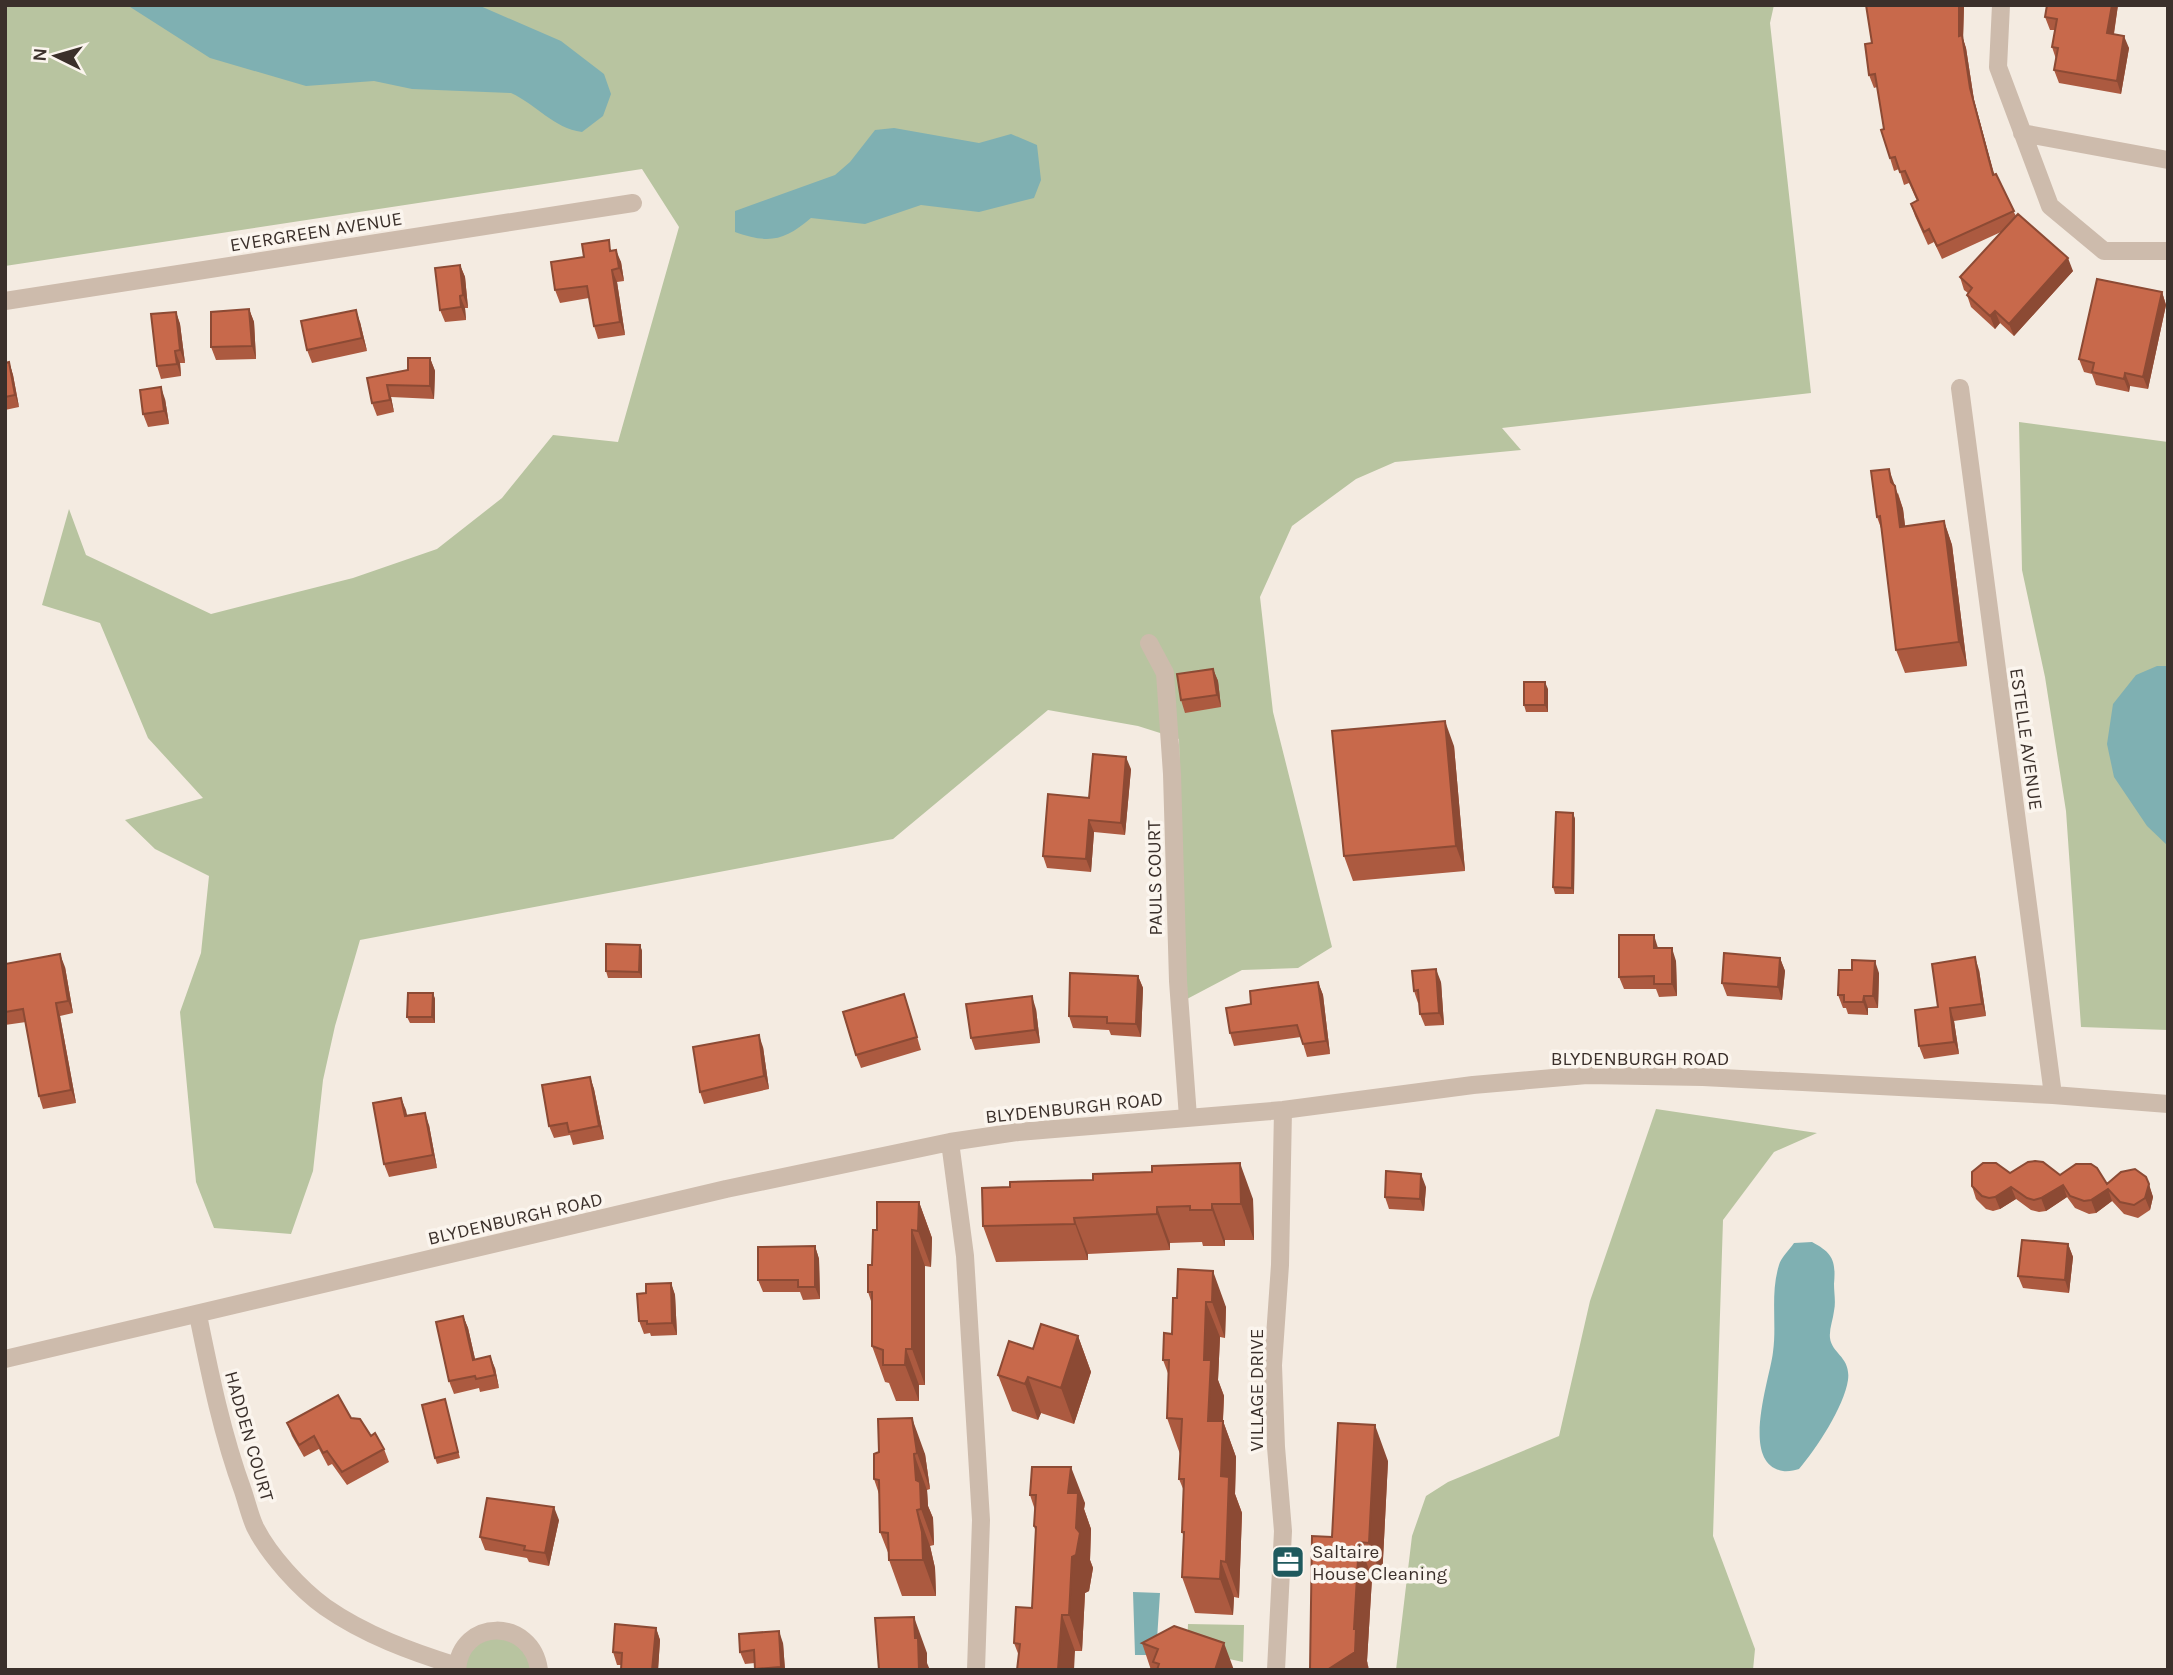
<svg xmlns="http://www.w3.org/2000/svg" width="2173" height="1675" viewBox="0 0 2173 1675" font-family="Karla,sans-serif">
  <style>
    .green { fill: #b8c4a0 }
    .water { fill: #7fb0b2 }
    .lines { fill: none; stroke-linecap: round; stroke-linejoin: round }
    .minor { stroke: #cdbbac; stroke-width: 18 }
    .wall { fill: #ac5a40 }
    .shaded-wall { fill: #8c4a34 }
    .building { fill: #c8694b; stroke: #8c4a34; stroke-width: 2 }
    .labels { text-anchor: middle; stroke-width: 7; stroke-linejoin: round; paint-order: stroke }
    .street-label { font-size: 19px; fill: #3b302b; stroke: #fbf5ee }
    .poi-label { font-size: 19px; fill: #3b302b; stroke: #fbf5ee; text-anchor: start }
  </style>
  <rect width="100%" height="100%" fill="#f4ebe1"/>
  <path class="green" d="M5,5h1769l-4,18 41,370 -309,35 19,22 -126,12 -39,17 -64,47 -32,71 13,115 59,235 -34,21 -56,2 -55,29 -6,-149 -2,-111 -41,-13 -90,-16 -155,129 -533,101 -25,86 -12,54 -10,91 -22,63 -77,-6 -18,-46 -16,-170 21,-59 8,-77 -54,-27 -30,-29 78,-22 -55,-60 -48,-115 -58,-18 27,-96 17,46 125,59 142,-36 84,-29 65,-51 51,-63 65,7 61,-215 -37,-58 -637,97z
    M2019,422l149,20v588l-87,-3 -15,-216 -21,-134 -23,-107z
    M1656,1109l161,24 -43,19 -51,68 -10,316 42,113 -2,21h-357l16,-134 14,-40 22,-14 111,-46 31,-135z
    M1188,1624l56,1 -1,37 -56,-12z
    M505,1636l20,12 8,22h-70c11,-28 12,-30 42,-34z"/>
  <path class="water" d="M127,5h351l83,36 43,33 7,20 -8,22 -21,16c-29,-4 -45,-27 -71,-39l-99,-4 -38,-8 -68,5 -96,-28z
    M894,128l85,15 32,-9 26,11 4,35 -7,18 -55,14 -58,-7 -56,19 -54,-6c-27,23 -42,26 -76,14v-21l100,-36 15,-13 25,-32z
    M2157,666h11v180l-21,-20 -33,-49 -7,-33 6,-40 23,-29z
    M1812,1242c21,11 24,19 22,42 0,9 2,18 0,27 -1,9 -5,18 -4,27 2,16 21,19 18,42 -4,27 -32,69 -49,89 -4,1 -11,3 -16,2 -44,-7 -13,-92 -10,-119 4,-28 -3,-58 6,-87 2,-7 10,-15 15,-22z
    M1133,1592l27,1 -4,62h-21z"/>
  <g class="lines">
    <path class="minor" d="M2001,5l-3,62 52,139 54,45h64
      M2022,133l146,27
      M5,301l628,-98
      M1960,388l93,707
      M1149,643l16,30 7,101 6,207 10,136
      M950,1142l15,114 16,264 -5,150
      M198,1315c12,59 24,119 45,176 4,12 7,25 12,36 14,28 45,62 70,80 40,28 87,45 132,59
      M5,1359l721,-170 224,-47 68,-10 265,-22 190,-25 114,-10 116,2 350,18 115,9
      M457,1670c3,-52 75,-53 82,0
      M1276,1670l7,-139 -7,-84 -3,-82 7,-100 3,-155"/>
  </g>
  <path class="wall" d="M1866,5h98l-1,34 3,9 8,52 20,75 22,41 57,55 -59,65 -14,-13 -5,6 -24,-22 -4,-12 1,-2 -4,-3 -4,-13 41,-45 -59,27 -8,-17 -6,3 -13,-29 -4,-12 6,-3 -8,-18 -5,2 -5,-16 -5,2 -4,-13 -13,-71 -3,1 -5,-13 3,-32z
    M2047,5h71l-4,29 15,14 -8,46 -62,-11 -5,-13 2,-11 -4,-12 3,-17h-5l-5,-13z
    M613,250l8,12 3,19 -7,1 8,53 -27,4 -4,-13 -5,-28 -29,5 -5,-13 29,-33z
    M460,265l5,12 3,31h-3l1,12 -21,2 -5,-12z
    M2162,292l4,13 -18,84 -18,-3 -1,6 -33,-7 -4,-11 -8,-2 -5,-13z
    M249,309l5,13 2,37 -40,1 -5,-13z
    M176,312l4,12 5,39h-5l1,13 -20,3 -4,-13z
    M360,322l7,29 -55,12 -5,-13z
    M430,358l5,13 -1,28 -43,-2 3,15 -17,4 -5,-13 -5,-25 41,-8z
    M9,362l4,13 6,32 -14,3v-47z
    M165,399l4,25 -21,3 -5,-13z
    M1898,493l5,16 2,17 39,-5 8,24 15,121 -62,7 -9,-23 -14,-119 -5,-14z
    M1213,669l5,12 3,26 -36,6 -4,-13z
    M1548,689v23h-22l-2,-7z
    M1454,746l11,125 -112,10 -9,-25z
    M1131,769l-6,66 -31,-3 -3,40 -44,-4 -4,-12 46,-58z
    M1573,813l2,6 -1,75h-19l-2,-7z
    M640,945l2,6v27h-34l-2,-7z
    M1658,948l18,13 1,35 -18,1 -3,-8h-32l-5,-12z
    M1780,958l5,13 -3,29 -55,-4 -5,-13z
    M5,964l60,3 8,46 -13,3 16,87 -33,6 -4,-13 -13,-74 -21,3z
    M1979,970l7,46 -32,5 5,33 -35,5 -5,-13z
    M1879,973l-1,35h-10v7l-20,-1 -2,-6h-3l-5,-13z
    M1138,976l5,12 -2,49 -30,-2 -2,-5 -36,-2 -4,-12z
    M1318,982l5,13 7,59 -23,3 -6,-20 -67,9 -4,-13 21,-29z
    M1441,982l3,43 -19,1 -5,-12 -1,-11h-1l-4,-12z
    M433,993l2,6v24h-25l-3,-6z
    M908,1006l13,44 -60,18 -5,-13z
    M1036,1009l4,34 -65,7 -4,-12z
    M763,1047l6,42 -65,15 -4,-12z
    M590,1077l4,12 10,50 -31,6 -3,-10 -16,3 -5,-12z
    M401,1098l6,18 22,9 8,43 -48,9 -5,-13z
    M2010,1173l50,2 47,9 39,-7 7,20 -3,13 -12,8 -14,-4 -12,-13 -16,12 -7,1 -14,-6 -8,-11 -21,14 -7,1 -8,-2 -15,-11 -16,10 -7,2 -7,-2 -10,-10 -4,-13z
    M1010,1187l243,12 1,41h-29v6h-22l-1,-4 -32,1v7l-82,4v6l-92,2 -13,-36z
    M1426,1187l-2,24 -35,-2 -4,-12z
    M919,1202l13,36 -1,29 -6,-1v119h-6v16h-23l-7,-18 -4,-1 -13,-36v-42l-4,-12 4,-27z
    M2068,1244l5,13 -4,36 -46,-5 -5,-12z
    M815,1246l4,13 1,40 -17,1 -3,-8h-37l-5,-12z
    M1178,1269l48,38 -1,31 -5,-1 -2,43 6,16 -1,25 13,36 -1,37 7,19 -3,85 -5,-1 -1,18 -38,-2 -13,-36 2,-40 -2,-5 2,-41 -5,-12 1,-25 -13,-36 2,-42 -6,-16 9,-26 5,-36z
    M671,1283l4,12 2,40 -26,1 -1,-3 -6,1 -5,-13 7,-28z
    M463,1316l5,12 7,31 20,9 4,20 -19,4 -1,-4 -25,6 -5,-13z
    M1078,1336l13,36 -17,52 -33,-11 -3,7 -26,-9 -14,-36z
    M445,1399l15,59 -23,6 -2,-6z
    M351,1418l33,31 5,13 -42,23 -15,-21 -4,2 -9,-17 -15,8 -12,-21 -5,-13z
    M878,1419l47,35 5,35 -3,1 1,16 5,12 1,27 -4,1 5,22 1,28h-34l-13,-36v-5l-9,-23 -1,-38 -5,-15 5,-27z
    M1388,1461l-6,118 -10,-1 -5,83 2,9 -37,-133z
    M1032,1467l53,36 -1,6 7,20 -1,31 3,8 -4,23 -4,2 -3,58h-7l-56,5 -5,-13 18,-35 4,-75 -2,-7 1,-16 -5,-15z
    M559,1520l-10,46 -20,-4 -2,-4 -42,-8 -5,-13z
    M656,1628l4,12 -2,30h-37v-5h-4l-4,-13z
    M783,1643l2,27h-30v-7l-10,1 -5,-12z
    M1142,1643l92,27h-83z"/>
  <path class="shaded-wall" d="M1959,5h5l-1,34 3,9 8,52 24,88 -5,-13 -23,-87 -11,-52z
    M2112,5h6l-6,40 -5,-12z
    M2124,36l5,12 -8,46 -4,-13z
    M616,250l5,12 3,19 -5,-13z
    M2068,258l5,13 -59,65 -5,-12z
    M460,265l5,12 3,31 -5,-13z
    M612,270l5,12 8,53 -5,-13z
    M2162,292l4,13 -18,84 -5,-12z
    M460,296l5,12 1,12 -5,-13z
    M249,309l5,13 2,37 -4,-13z
    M356,310l4,12 7,29 -5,-13z
    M1995,311l5,12 -5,6 -5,-13z
    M176,312l4,12 5,39 -5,-13z
    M175,351l5,12 1,13 -4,-12z
    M430,358l5,13 -1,28 -4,-13z
    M9,362l4,13 6,32 -4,-12z
    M2125,373l5,13 -1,6 -5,-13z
    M387,385l4,12 3,15 -4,-12z
    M161,387l4,12 4,25 -5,-13z
    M1889,469l14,40 5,41 -8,-23z
    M1944,521l8,24 15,121 -8,-24z
    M1213,669l5,12 3,26 -4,-12z
    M1545,682l3,7v23l-3,-7z
    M1445,721l9,25 11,125 -9,-25z
    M1126,757l5,12 -6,66 -4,-12z
    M1573,813l2,6 -1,75 -2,-6z
    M1089,820l5,12 -3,40 -5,-13z
    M1654,935l4,13 1,13 -5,-13z
    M640,945l2,6v27l-3,-6z
    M1672,948l4,13 1,35 -5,-12z
    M60,954l5,13 8,46 -5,-12z
    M1975,957l4,13 7,46 -4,-12z
    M1780,958l5,13 -3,29 -4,-13z
    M1875,961l4,12 -1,35 -5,-12z
    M1436,969l5,13 3,43 -5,-12z
    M1138,976l5,12 -2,49 -5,-13z
    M1318,982l5,13 7,59 -4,-13z
    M433,993l2,6v24l-3,-6z
    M1032,996l4,13 4,34 -5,-13z
    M1864,996l4,12v7l-5,-13z
    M56,1003l4,13 16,87 -5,-13z
    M1950,1008l4,13 5,33 -5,-12z
    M759,1035l4,12 6,42 -5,-13z
    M590,1077l4,12 10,50 -5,-13z
    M401,1098l5,12 4,19 -5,-13z
    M425,1113l4,12 8,43 -4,-13z
    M1240,1163l13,36 1,41 -13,-36z
    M1421,1174l5,13 -2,24 -4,-12z
    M2149,1184l4,13 -3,13 -5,-12z
    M2063,1185l4,12 -21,14 -5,-13z
    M2011,1187l5,12 -16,10 -5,-12z
    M2108,1189l4,12 -16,12 -5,-13z
    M919,1202l13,36 -1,29 -13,-36z
    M1212,1204l13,36v6l-13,-36z
    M1157,1207l13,36v7l-13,-36z
    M1074,1218l14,36v6l-13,-36z
    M912,1230l13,36v119l-13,-36z
    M2068,1244l5,13 -4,36 -4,-13z
    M815,1246l4,13 1,40 -5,-12z
    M1213,1271l13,36 -1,31 -13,-36z
    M671,1283l4,12 2,40 -5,-12z
    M1206,1302l14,35 -2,43 6,16 -3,61 -13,-36 -4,-61z
    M463,1316l5,12 10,44 -5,-12z
    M1078,1336l13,36 -17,52 -13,-36z
    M906,1349l13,36v16l-14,-36z
    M490,1356l5,12 4,20 -4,-13z
    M1028,1377l13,36 -3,7 -13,-36z
    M912,1418l13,36 5,35 -13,-36z
    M1223,1421l13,36 -1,37 7,19 -3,85 -13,-36 -5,-86z
    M1375,1425l13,36 -6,118 -13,-36z
    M914,1454l13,36 1,16 5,12 1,27 -13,-36 -5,-29z
    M1071,1467l14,36 -1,6 7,20 -1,31 3,8 -4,23 -4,2 -3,58 -13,-36 3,-58 4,-29 -8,-35z
    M554,1507l5,13 -10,46 -4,-13z
    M917,1510l13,36 5,22 1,28 -13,-36z
    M1359,1542l13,36 -5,83 2,9h-42l27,-41z
    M1221,1561l13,36 -1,18 -13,-36z
    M1062,1615l13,36 -1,19h-16z
    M914,1617l13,36v10l3,7h-11l-4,-32z
    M656,1628l4,12 -2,30h-6z
    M779,1631l4,12 2,27h-3l-1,-3z
    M1224,1643l10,27h-19z"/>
  <path class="building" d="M1866,5h93v31l3,-1 8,53 23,87 3,-1 18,37 -77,35 -8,-17 -5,3 -13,-28 7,-4 -13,-29 -5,1 -5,-15 -5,1 -9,-28 3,-1 -9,-55 -6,1 -4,-31 7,-1z
    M2047,5h65l-5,28 17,3 -7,45 -63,-11 4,-22 -6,-1 5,-28 -12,-2z
    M2018,214l50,44 -59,66 -14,-13 -5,5 -23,-21 5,-7 -12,-11z
    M609,240l1,11 6,-1 3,18 -7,2 8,52 -26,4 -7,-40 -32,4 -4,-28 33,-5 -2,-13z
    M460,265l3,30 -3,1 1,11 -21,3 -5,-42z
    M2097,279l65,13 -19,85 -18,-4 -1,6 -32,-7 2,-9 -15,-4z
    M249,309l3,37 -41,1v-35z
    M356,310l6,28 -55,12 -6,-29z
    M176,312l4,38 -5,1 2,13 -20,2 -6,-52z
    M408,358h22v28l-43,-1 3,15 -18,3 -5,-25 41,-8z
    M9,362l6,33 -10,2v-34z
    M161,387l3,24 -21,3 -3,-24z
    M1889,469l2,13 4,4 5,41 44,-6 15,121 -63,8 -16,-134 -3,1 -6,-46z
    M1213,669l4,26 -36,5 -4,-26z
    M1524,682h21v23h-21z
    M1445,721l11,125 -112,10 -12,-125z
    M1093,754l33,3 -5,66 -32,-3 -3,39 -43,-3 5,-62 41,4z
    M1556,812l17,1 -1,75 -19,-1z
    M1619,935h35v13h18v36h-18v-8l-35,1z
    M606,944l34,1 -1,27 -33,-1z
    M1724,953l56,5 -2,29 -56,-4z
    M60,954l8,47 -12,2 15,87 -32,6 -16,-87 -18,3v-48z
    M1975,957l7,47 -32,4 4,34 -35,4 -4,-36 23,-3 -6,-43z
    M1852,960l23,1 -2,35h-9l-1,6h-19v-7h-6l1,-25h13z
    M1436,969l3,44 -19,1 -2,-24 -4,1 -2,-20z
    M1070,973l68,3 -2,48 -29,-1v-6l-38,-1z
    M1318,982l8,59 -23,3 -6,-19 -67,8 -4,-25 25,-4 -1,-13z
    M408,993h25l-1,24h-25z
    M904,994l13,43 -61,18 -13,-43z
    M1032,996l3,34 -64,8 -5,-34z
    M759,1035l5,41 -64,16 -7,-45z
    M590,1077l9,49 -30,6 -2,-9 -18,3 -7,-41z
    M401,1098l4,18 20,-3 8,42 -49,9 -11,-61z
    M2035,1161l8,1 17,13 16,-11h15l6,4 10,16 14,-12 14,-3 11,8 3,7 -4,14 -11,7 -14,-3 -12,-13 -17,11 -7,1 -14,-5 -7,-11 -22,13 -7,2 -7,-2 -16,-11 -16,10 -6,1 -7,-2 -10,-10v-14l11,-9h13l14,10 18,-11z
    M1240,1163l1,41h-29v6h-22v-4l-33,1v7l-83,4 1,6 -92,2 -1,-38 28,-1v-5l83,-2v-6l59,-2v-6z
    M1386,1171l35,3 -1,25 -35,-2z
    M877,1202h42l-1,29 -6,-1v119h-6l-1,16h-22v-15l-11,-4v-54h-4v-27h4l1,-35h4z
    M2022,1240l46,4 -3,36 -47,-4z
    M815,1246v41h-17v-7h-40v-33z
    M1178,1269l35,2 -1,31h-6l-2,58h7l-3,61h15l-2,55 8,1 -3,85 -5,-1 -1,18 -38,-2 2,-45h-2l2,-53h-5l3,-60 -15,-1 2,-58h-6l1,-27 8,1 1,-36h4z
    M671,1283l1,40 -25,1v-3h-8l-2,-27 9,-1v-9z
    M463,1316l10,44 17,-4 5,19 -19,4 -1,-3 -26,5 -13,-59z
    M1041,1324l37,12 -17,52 -33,-11 -3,7 -27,-9 11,-34 24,8z
    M338,1395l13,23 9,1 11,17 4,-3 9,16 -42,23 -15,-21 -4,2 -9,-17 -15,9 -12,-22z
    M445,1399l13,53 -23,6 -13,-53z
    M912,1418l5,35 -3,1 2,26 4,2 1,27 -4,1 5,22 1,28h-34l-1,-27 -8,-1 -1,-52 -5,-1v-25l5,-2 -1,-33z
    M1338,1423l37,2 -6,118 -10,-1 -5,87h2l-1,23 -28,18h-17l2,-134 20,1z
    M1032,1467h39l-3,26h10l-2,35 4,5 -4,22 -4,2 -3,58h-7l-4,55h-41l3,-26 -6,-1 2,-36 16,1 4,-81 -2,-1 2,-31h-6z
    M487,1498l67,9 -9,46 -21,-3 1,-4 -45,-9z
    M914,1617l1,21h3l1,32h-40l-4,-52z
    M615,1624l41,4 -4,42h-31l1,-17 -9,-1z
    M1174,1626l50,17 -9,27h-58l2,-6 -6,-2 5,-13 -16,-6z
    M779,1631l2,36 -26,2 -1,-19 -14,2 -1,-18z"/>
  <defs>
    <symbol id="office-square" viewBox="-11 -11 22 22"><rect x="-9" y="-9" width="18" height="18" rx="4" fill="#1f5a5e" stroke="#fbf5ee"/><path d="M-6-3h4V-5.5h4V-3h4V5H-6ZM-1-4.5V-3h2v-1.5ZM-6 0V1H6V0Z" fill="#fff"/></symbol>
  </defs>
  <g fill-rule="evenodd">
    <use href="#office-square" x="1269" y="1543" width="38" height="38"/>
  </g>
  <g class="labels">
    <g class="street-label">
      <text transform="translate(316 231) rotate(-9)" y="7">EVERGREEN AVENUE</text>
      <text transform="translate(2027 739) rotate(82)" y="7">ESTELLE AVENUE</text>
      <text transform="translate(1154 878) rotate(-91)" y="7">PAULS COURT</text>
      <text x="1640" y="1065">BLYDENBURGH ROAD</text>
      <text transform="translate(1074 1107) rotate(-6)" y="7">BLYDENBURGH ROAD</text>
      <text transform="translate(515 1218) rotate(-13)" y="7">BLYDENBURGH ROAD</text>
      <text transform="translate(1256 1390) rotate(-90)" y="7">VILLAGE DRIVE</text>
      <text transform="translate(250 1436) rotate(74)" y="7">HADDEN COURT</text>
    </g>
    <g class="poi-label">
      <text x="1312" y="1558">Saltaire<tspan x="1312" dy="22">House Cleaning</tspan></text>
    </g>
  </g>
  <rect width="2173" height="1675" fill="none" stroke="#3b302b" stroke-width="14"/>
  <g transform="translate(56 56) rotate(275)" stroke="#fbf5ee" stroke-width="5" paint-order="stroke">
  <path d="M0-5L12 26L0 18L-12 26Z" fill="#3b302b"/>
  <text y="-10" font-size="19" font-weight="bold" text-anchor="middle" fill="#3b302b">N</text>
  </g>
</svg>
